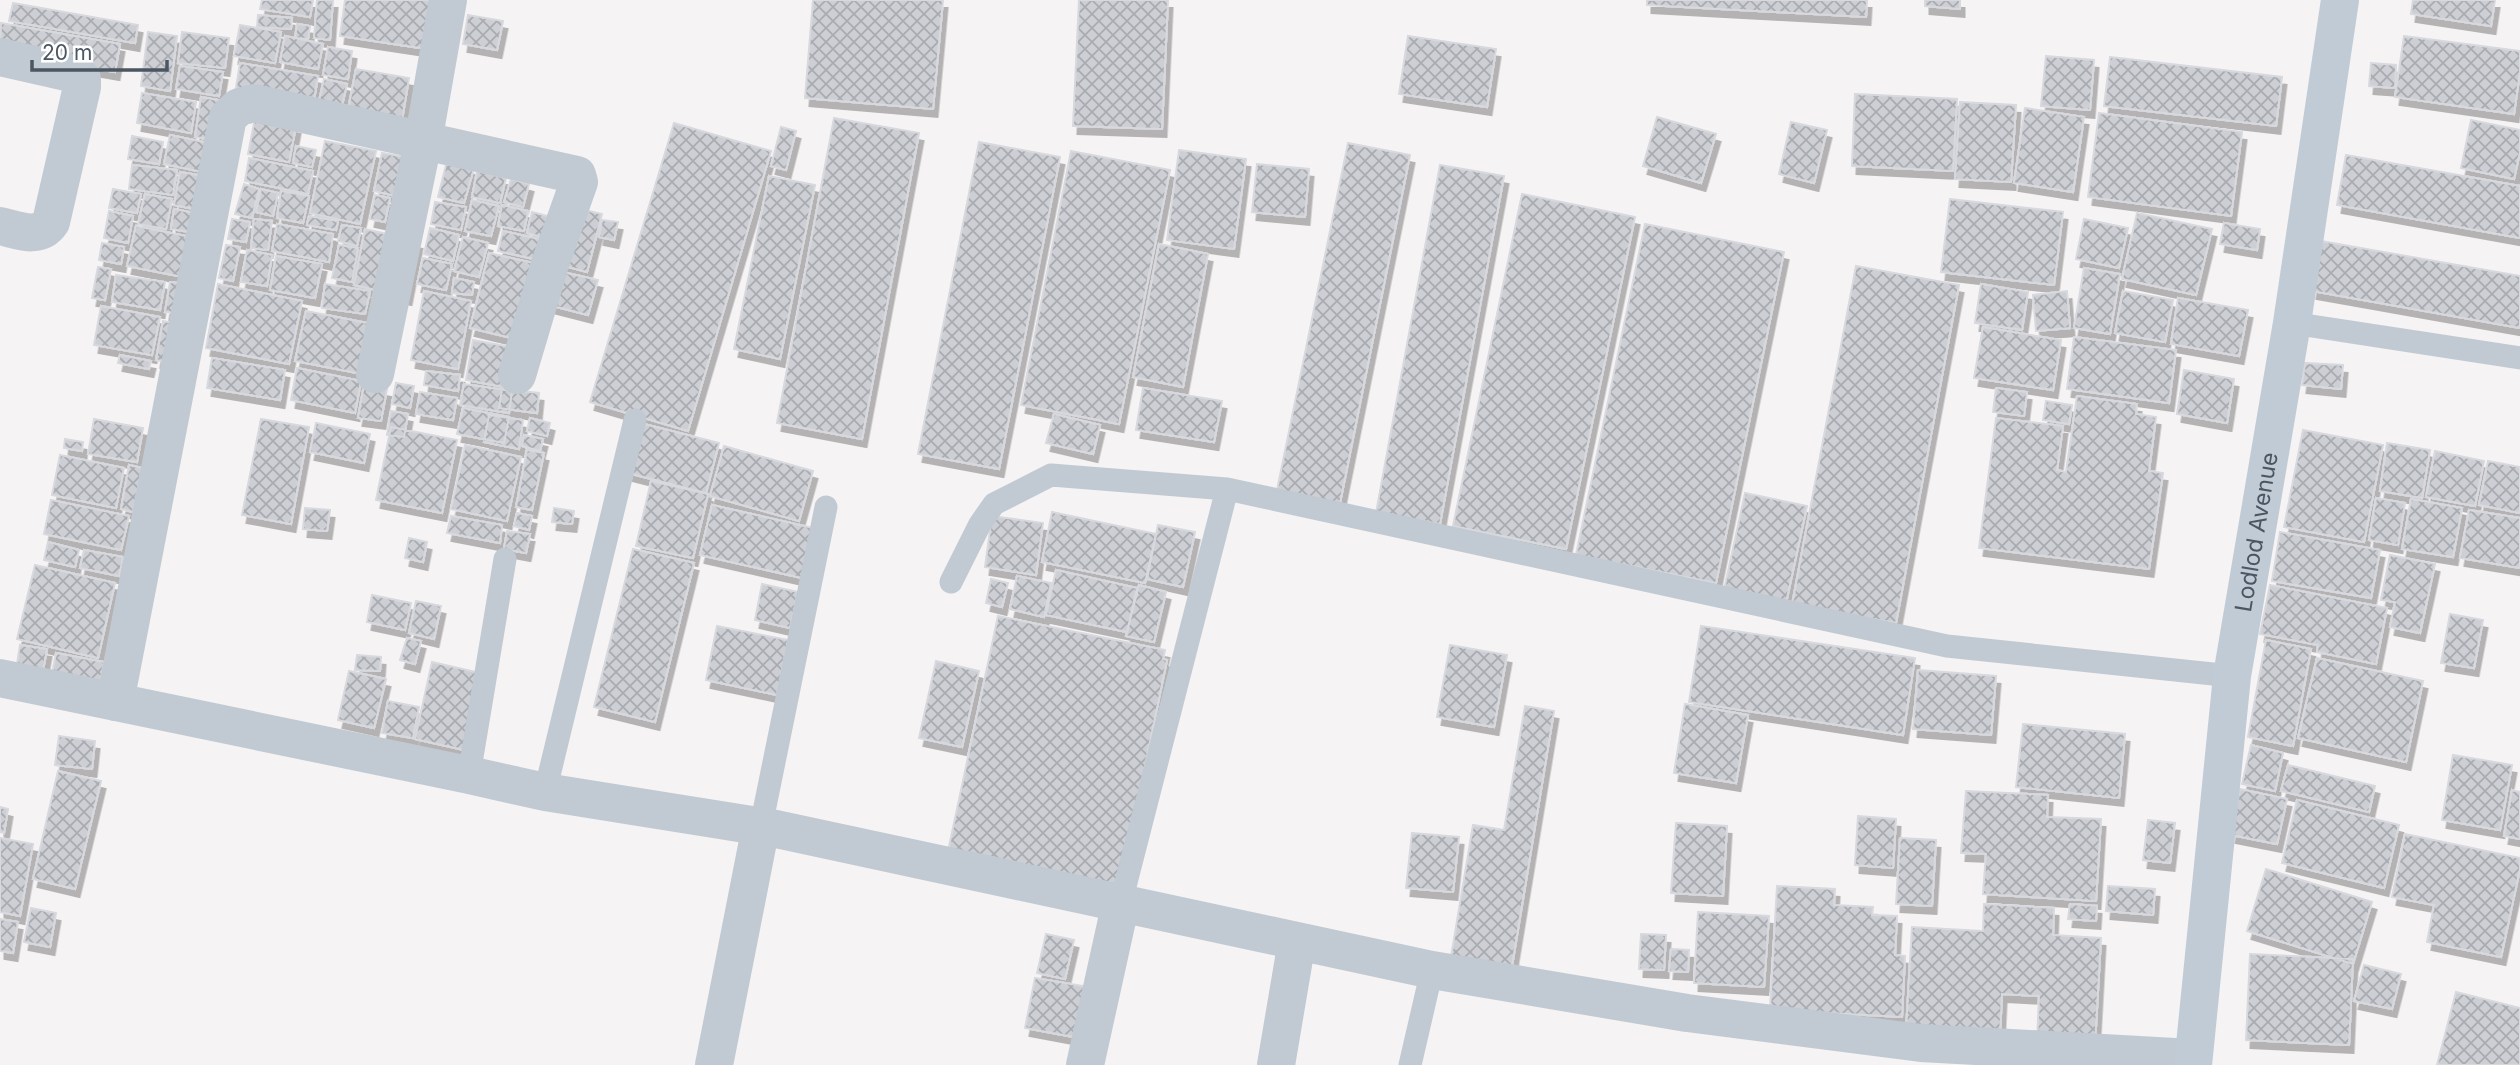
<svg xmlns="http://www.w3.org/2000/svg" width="2520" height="1065" viewBox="0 0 2520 1065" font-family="Inter,sans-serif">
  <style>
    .building { fill: url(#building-cross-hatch); stroke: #d7d9de; stroke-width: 2; filter: url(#shadow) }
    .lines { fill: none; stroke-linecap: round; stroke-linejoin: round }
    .lane { stroke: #c1cad2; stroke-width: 23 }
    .street { stroke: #c1cad2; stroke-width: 38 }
    .secondary { stroke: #c1cbd6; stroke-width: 38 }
    .labels { text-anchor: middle; stroke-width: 5; stroke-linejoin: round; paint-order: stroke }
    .street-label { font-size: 23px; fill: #4a5661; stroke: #fff }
  </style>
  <defs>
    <pattern id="building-cross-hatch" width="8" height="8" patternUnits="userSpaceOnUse" patternTransform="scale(1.75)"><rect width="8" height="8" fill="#cdcfd5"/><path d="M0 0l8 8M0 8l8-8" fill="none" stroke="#a8abb0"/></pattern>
    <filter id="shadow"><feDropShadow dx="4.5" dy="8" stdDeviation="0" flood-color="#0004"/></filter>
  </defs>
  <rect width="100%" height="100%" fill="#f5f3f3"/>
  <path class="building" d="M262,0h51l-3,17 -50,-8z
    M317,0h16l-3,40 -16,-2z
    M345,0h89l-7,49 -87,-13z
    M813,0h130l-10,109 -128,-11z
    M1079,0h89l-6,129 -89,-3z
    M1647,0h220l-1,17 -219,-12z
    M1925,0h35v9l-35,-3z
    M2413,0h82l-4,26 -80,-12z
    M13,3l125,22 -3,18 -126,-22z
    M258,15l34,3 -1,11 -34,-2z
    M468,15l35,6 -6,29 -34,-6z
    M1,23l119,21 -5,28 -115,-20z
    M297,24l13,2 -2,13 -13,-1z
    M240,25l41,7 -6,31 -41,-7z
    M148,32l29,4 -7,55 -29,-5z
    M182,32l47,6 -4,30 -47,-5z
    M285,36l38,8 -5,25 -38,-7z
    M1408,36l88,13 -9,58 -88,-13z
    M2404,36l116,15v21l-6,42 -119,-17z
    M328,47l24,4 -4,28 -25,-4z
    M2046,56l48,4 -4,50 -49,-4z
    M2110,57l172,20 -6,49 -172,-20z
    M240,63l78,13 -5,30 -78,-12z
    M2371,63l25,2 -1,23 -26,-2z
    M180,66l43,6 -4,24 -43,-7z
    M356,69l53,9 -8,48 -54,-11z
    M324,79l23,5 -7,30 -23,-4z
    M142,93l54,9 -5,31 -54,-10z
    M1855,94l102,5 -4,72 -101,-5z
    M201,97l23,4 -6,40 -23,-4z
    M1960,102l56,3 -5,77 -56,-3z
    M2025,108l59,9 -11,75 -59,-9z
    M2099,113l143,19 -11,84 -143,-19z
    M1657,117l59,17 -15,49 -58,-17z
    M255,118l41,8 -7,36 -41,-8z
    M834,118l85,15 -57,306 -85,-16z
    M2471,120l49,10v22l-6,27 -53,-11z
    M1791,122l36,8 -13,53 -35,-9z
    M674,123l97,28 -83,280 -98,-29z
    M781,127l15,4 -10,39 -15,-4z
    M170,135l48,10 -6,29 -48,-10z
    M132,136l31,6 -4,22 -31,-5z
    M325,141l51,10 -16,73 -50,-11z
    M979,142l81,15 -61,312 -81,-15z
    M1348,143l62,12 -71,353 -63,-13z
    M296,146l20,4 -4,17 -19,-4z
    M1179,150l67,9 -12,90 -67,-9z
    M1071,151l99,19 -51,254 -98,-19z
    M382,153l35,6 -8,40 -35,-8z
    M2346,155l174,31v52l-183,-33z
    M249,158l64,13 -5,23 -63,-13z
    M447,161l27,7 -10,35 -26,-6z
    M1257,164l52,5 -4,48 -53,-5z
    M132,165l45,5 -4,25 -44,-6z
    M1440,165l64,11 -64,348 -64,-11z
    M477,171l29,7 -6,25 -28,-6z
    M180,172l30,5 -6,34 -30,-6z
    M769,176l46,9 -35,174 -46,-10z
    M511,179l18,5 -6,23 -19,-5z
    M244,184l15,5 -7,29 -17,-4z
    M113,189l28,5 -4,19 -28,-5z
    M261,189l17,4 -5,23 -17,-4z
    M281,191l28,5 -6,27 -26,-5z
    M145,194l27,5 -6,30 -28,-5z
    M1522,194l113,23 -69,332 -113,-23z
    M375,195l15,3 -5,24 -15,-3z
    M1950,199l113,13 -9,73 -113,-13z
    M472,200l27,6 -8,30 -26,-5z
    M435,202l31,5 -5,23 -30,-6z
    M502,205l26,6 -4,20 -26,-5z
    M572,207l30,7 -15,58 -30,-8z
    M174,209l26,5 -4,19 -25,-4z
    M109,211l24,5 -5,27 -24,-5z
    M532,212l23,6 -6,21 -22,-6z
    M2137,213l75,16 -16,66 -74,-16z
    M309,216l29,5 -2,9 -29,-5z
    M232,219l18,3 -4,20 -18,-3z
    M254,219l18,2 -4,29 -17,-2z
    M2084,219l44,9 -9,40 -43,-9z
    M602,220l16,2 -4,18 -15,-3z
    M2224,223l36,6 -3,21 -37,-6z
    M277,224l56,10 -4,28 -57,-11z
    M1645,224l139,28 -68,331 -140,-28z
    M342,225l19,3 -4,18 -19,-5z
    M136,226l55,11 -8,40 -56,-11z
    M430,228l29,7 -6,26 -29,-7z
    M365,229l53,12 -11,56 -53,-12z
    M503,231l45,10 -5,20 -45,-10z
    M463,237l25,6 -9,34 -25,-6z
    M2321,241l199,35v52l-208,-37z
    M102,243l22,4 -3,17 -22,-4z
    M1159,244l49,10 -25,133 -50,-10z
    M226,245l14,2 -7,34 -14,-3z
    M339,245l19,3 -6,34 -20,-4z
    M247,250l25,5 -5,31 -26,-4z
    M489,253l49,11 -18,76 -50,-12z
    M276,256l46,8 -7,34 -45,-8z
    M423,258l29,6 -6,26 -29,-6z
    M1856,266l103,19 -63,338 -104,-18z
    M98,267l13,2 -6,31 -13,-2z
    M2084,268l36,6 -10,60 -36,-6z
    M549,269l49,11 -10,35 -47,-12z
    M116,275l49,7 -5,28 -48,-8z
    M454,278l20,4 -2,13 -20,-2z
    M170,282l12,1 -5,30 -12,-1z
    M218,284l84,17 -13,63 -83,-16z
    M325,284l45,7 -5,23 -43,-6z
    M1981,284l47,8 -6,38 -47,-7z
    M424,291l47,10 -13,68 -47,-9z
    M2067,291l3,37 -34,3 -3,-36z
    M2123,291l50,9 -8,42 -50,-9z
    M2178,298l70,12 -9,46 -68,-12z
    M101,306l59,11 -8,38 -58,-10z
    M306,311l87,17 -10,50 -88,-17z
    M163,321l10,2 -7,39 -10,-2z
    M1983,327l78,13 -8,50 -79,-12z
    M2074,337l102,13 -7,53 -102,-14z
    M473,340l43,8 -7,40 -43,-8z
    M120,355l31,6 -2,8 -31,-6z
    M212,358l73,12 -5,30 -73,-12z
    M2305,363l38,2 -2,24 -39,-4z
    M297,368l64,13 -6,32 -64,-13z
    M2184,370l50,9 -7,44 -50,-9z
    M426,371l34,4 -2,16 -34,-6z
    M396,383l18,3 -4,22 -18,-4z
    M464,384l48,7 -3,22 -49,-8z
    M364,385l23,4 -6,32 -23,-3z
    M1143,388l79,13 -8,41 -78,-12z
    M1996,388l31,4 -3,24 -31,-4z
    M502,389l37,4 -2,20 -38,-5z
    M420,392l37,6 -4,22 -37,-6z
    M2077,396l60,8 -1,10 20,3 -7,54 14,2 -14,96 -170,-21 17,-130 67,8 -6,44 9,2z
    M2046,401l26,4 -3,19 -26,-4z
    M463,408l46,9 -5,26 -47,-9z
    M391,411l17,3 -4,23 -17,-2z
    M1054,414l46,11 -7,29 -47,-11z
    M489,415l34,5 -4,29 -35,-7z
    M530,418l20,5 -3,13 -20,-5z
    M94,419l49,9 -6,34 -49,-8z
    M261,419l48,8 -18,97 -49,-9z
    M316,423l54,11 -6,29 -54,-11z
    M640,423l79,20 -13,50 -78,-20z
    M391,427l66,13 -15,73 -66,-13z
    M2303,430l80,15 -19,97 -80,-15z
    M524,435l19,4 -3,12 -18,-5z
    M65,439l18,3 -1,9 -18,-3z
    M2387,443l43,7 -8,48 -42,-7z
    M465,445l56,12 -14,64 -56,-12z
    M724,446l89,25 -14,50 -89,-25z
    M527,450l17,3 -12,57 -16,-3z
    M2435,451l49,10 -9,45 -49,-9z
    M60,455l64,13 -8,40 -64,-13z
    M2488,461l32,6v46l-41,-8z
    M129,465l13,3 -9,44 -12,-3z
    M651,481l57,13 -15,64 -57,-12z
    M1745,493l62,13 -21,97 -62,-13z
    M2376,498l29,5 -7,42 -29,-5z
    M2411,499l51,9 -9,49 -51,-8z
    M51,500l78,16 -8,34 -77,-16z
    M712,505l101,23 -11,50 -102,-23z
    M305,508l25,2 -3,21 -24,-2z
    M554,508l20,3 -2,13 -20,-2z
    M2469,510l51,8v50l-60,-10z
    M1052,512l104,22 -11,49 -103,-21z
    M517,513l15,3 -3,14 -15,-4z
    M451,516l51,9 -2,18 -53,-10z
    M992,516l51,7 -7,52 -51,-8z
    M1158,525l37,7 -12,55 -36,-8z
    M507,531l23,3 -4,19 -22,-4z
    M2280,532l100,18 -9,48 -99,-17z
    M409,538l18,4 -4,20 -18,-4z
    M48,542l31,8 -4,17 -31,-7z
    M633,549l61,14 -39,159 -61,-15z
    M84,550l39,7 -4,19 -39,-8z
    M2390,555l45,9 -15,69 -30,-6 5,-25 -14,-2z
    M35,565l80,18 -17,75 -81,-19z
    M1056,570l81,18 -10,44 -81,-17z
    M1017,576l34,7 -7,34 -34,-8z
    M991,579l17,4 -6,24 -16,-4z
    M762,584l36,8 -8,36 -35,-8z
    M1139,585l27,7 -12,50 -28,-6z
    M2270,585l117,23 -11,56 -59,-12 1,-7 -58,-11z
    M372,595l39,8 -6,27 -38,-8z
    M416,601l25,5 -7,33 -25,-6z
    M2450,614l33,6 -9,48 -33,-5z
    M998,616l167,34 -2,9 4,1 -48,231 -172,-35z
    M717,626l71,14 -11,55 -71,-15z
    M1701,626l214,32 -12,77 -214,-33z
    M407,638l14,3 -6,23 -15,-4z
    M2266,640l45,9 -18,97 -45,-9z
    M20,645l27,4 -6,32 -26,-4z
    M1450,645l57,10 -13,72 -57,-10z
    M56,653l48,9 -5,26 -48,-8z
    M357,655l24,2 -1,14 -25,-1z
    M2317,658l106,23 -17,81 -108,-24z
    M936,661l43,10 -17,76 -43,-9z
    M432,662l48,11 -16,77 -49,-11z
    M1918,670l78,6 -5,59 -78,-6z
    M349,671l37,8 -12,49 -36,-8z
    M388,701l31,6 -6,31 -31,-5z
    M1685,704l63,11 -12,68 -62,-10z
    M1525,706l29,5 -42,255 -61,-9 22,-132 31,5z
    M2023,724l102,10 -6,64 -103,-11z
    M59,736l36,5 -3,28 -37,-4z
    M2251,745l32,8 -8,38 -33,-7z
    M2453,755l59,10 -12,65 -58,-10z
    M2288,765l87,21 -6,26 -88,-21z
    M58,771l43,10 -26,108 -42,-10z
    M2240,789l47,10 -10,45 -46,-9z
    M2512,790l8,2v47l-16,-3z
    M1966,791l82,4 -1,22 54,2 -5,82 -113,-7 3,-40 -25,-1z
    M2297,800l102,25 -15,63 -102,-25z
    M0,807l8,2 -4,24 -4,-1z
    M1858,816l38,3 -3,49 -38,-3z
    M2148,820l27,3 -5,40 -27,-3z
    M1676,823l51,3 -4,70 -52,-3z
    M1412,833l47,4 -6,55 -47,-4z
    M2405,834l115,24v11l-19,88 -74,-15 7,-37 -42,-8z
    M0,838l33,6 -13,72 -20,-4z
    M1900,838l36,2 -4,66 -36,-2z
    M2266,869l106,33 -19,62 -106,-33z
    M1777,886l58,3 -1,16 39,2 -1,8 25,1 -2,39 10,1 -3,61 -132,-7z
    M2108,886l47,3 -2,26 -47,-4z
    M1984,904l70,4 -1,27 48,3 -6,107 -58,-3 2,-46 -37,-2 -2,42 -94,-6 6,-103 71,4z
    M2070,904l27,2 -1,15 -28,-2z
    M31,908l25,5 -6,34 -26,-5z
    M1698,912l71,4 -5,71 -70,-4z
    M0,919l18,3 -5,31 -13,-2z
    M1046,934l28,6 -9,39 -28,-6z
    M1641,934l25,1 -2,35 -25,-1z
    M1671,949l18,1 -1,22 -19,-1z
    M2250,954l103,5 -4,86 -103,-5z
    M2364,965l37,9 -9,35 -38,-8z
    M1035,978l54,9 -10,51 -54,-10z
    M2456,992l64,16v57h-83z"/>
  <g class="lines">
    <path class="lane" d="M2292,323l228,35
      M951,582l29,-58 14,-20 57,-29 176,14
      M469,775l36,-216
      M545,792l90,-372
      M761,826l65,-319
      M1121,902l106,-413 720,157 285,30
      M1410,1065l22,-95"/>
    <path class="street" d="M0,57l75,17 7,5v8l-31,135c-12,18 -33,8 -51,4
      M375,374l48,-232 25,-142
      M0,678l469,97 76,17 231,37 656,141 255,43 234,30 272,15
      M115,702l113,-585 11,-10 15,-4 323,72 2,7 -29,82 -33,111
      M714,1065l47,-239
      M1085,1065l36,-163
      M1276,1065l21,-124"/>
    <path class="secondary" id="s1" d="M2193,1065l39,-389 60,-353 48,-323"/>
  </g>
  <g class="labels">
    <g class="street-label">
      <text dy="8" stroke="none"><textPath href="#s1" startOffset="537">Lodlod Avenue</textPath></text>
    </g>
  </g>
  <path d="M32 60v10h135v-10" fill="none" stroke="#4a5661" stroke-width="3.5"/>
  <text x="42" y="60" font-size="21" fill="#4a5661" stroke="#ffffff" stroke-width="5" paint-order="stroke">20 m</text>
</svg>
